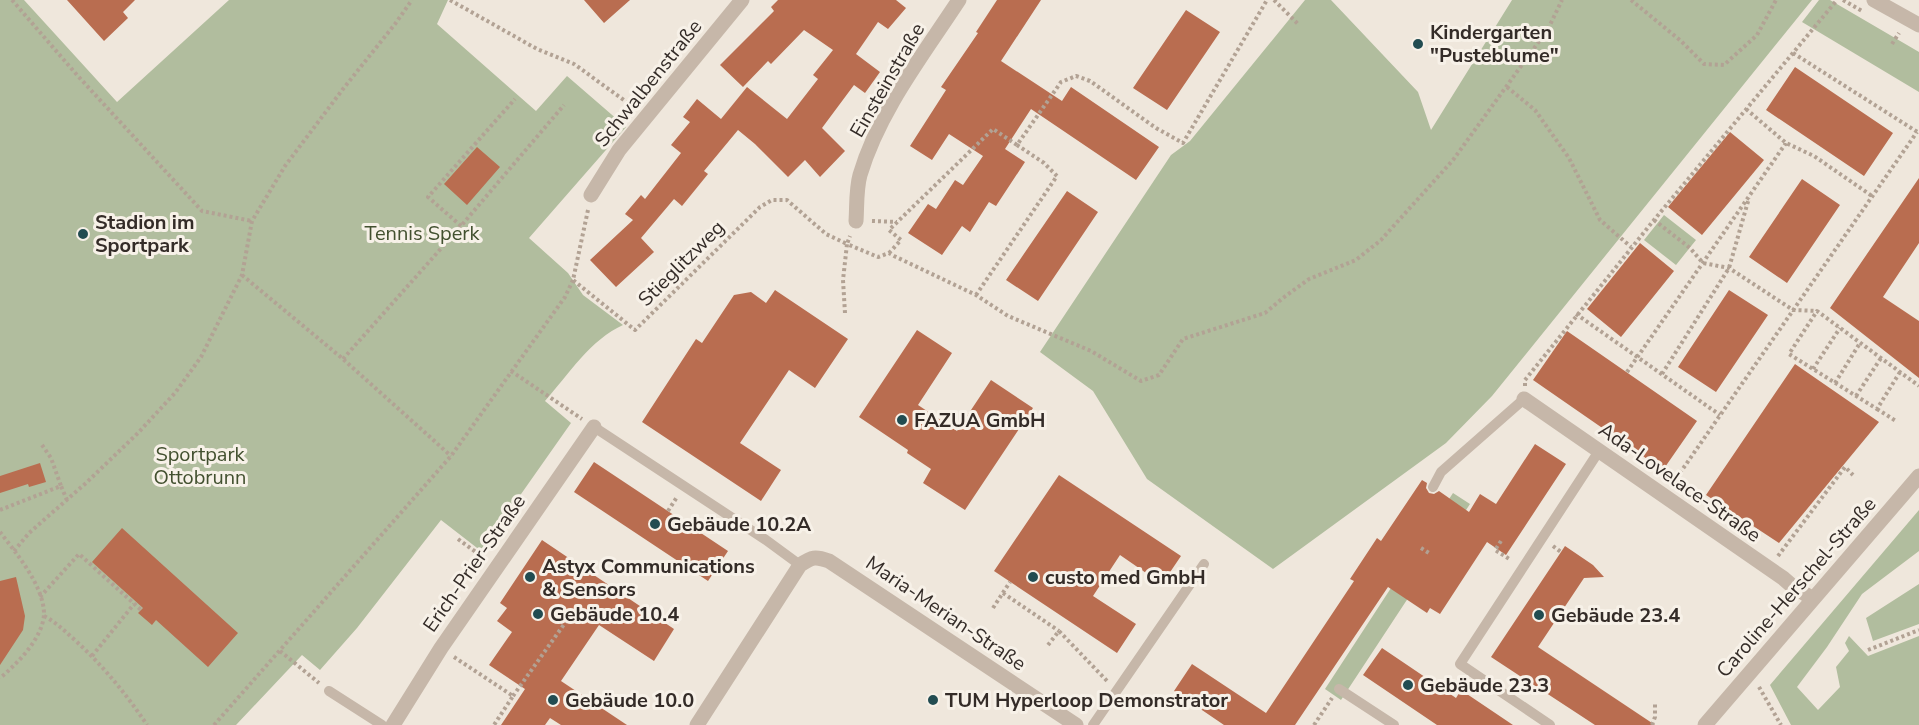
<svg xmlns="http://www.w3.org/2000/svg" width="1919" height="725" viewBox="0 0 1919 725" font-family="'Nunito Sans',sans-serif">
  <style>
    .green { fill: #b1bd9e }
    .building { fill: #b96d50 }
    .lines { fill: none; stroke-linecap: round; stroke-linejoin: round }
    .path { stroke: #b2a294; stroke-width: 4; stroke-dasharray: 3 3; stroke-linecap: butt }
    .service { stroke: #c6b7a9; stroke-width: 10 }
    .minor { stroke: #c6b7a9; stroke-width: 15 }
    .poi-dot { fill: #224c51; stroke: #f7f1e8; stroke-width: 2 }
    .labels { text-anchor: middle; stroke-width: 6; stroke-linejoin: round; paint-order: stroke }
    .poi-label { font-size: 20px; font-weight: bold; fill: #342c28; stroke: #f7f1e8; text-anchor: start }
    .street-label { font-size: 20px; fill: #342c28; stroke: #f7f1e8 }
    .park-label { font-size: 20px; fill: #42502f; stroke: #f7f1e8 }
  </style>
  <rect width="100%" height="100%" fill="#efe7dc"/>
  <path class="green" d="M0,0h24l93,102 112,-102h219l-11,24 99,87 31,-35 59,51 -97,111 39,35 15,22 40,30c-32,14 -55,50 -78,76l26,22 -90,128 -40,-31 -84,108 -37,42 -18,-15 -66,70h-236z
    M1305,0h26l87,92 13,38 81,-130h300l-320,396 -46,47 -173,126 -126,-90 -54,-88 -53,-39 131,-197 19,-14z
    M1819,0h11l89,52v40l-117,-70z
    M1664,215l32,25 -20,25 -32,-25z
    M1453,493l17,11 -129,196 -16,-11z
    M1919,510v41l-57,43 -35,53 -30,40 21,23 22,-23 -4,-20 13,-16 -4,-8 4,-7 19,20 51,-20v89h-128l-21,-40z
    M1919,584v40l-46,17 -7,-23z"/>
  <path class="building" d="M67,0h68l-12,12 5,6 -24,23z
    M584,0h46l-26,23z
    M778,0h118l10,8 -18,21 -10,-7 -22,32 24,18 -15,21 -11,-8 -32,43 23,23 -25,26 -15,-17 -17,17 -33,-33 -17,-14 -34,41 4,3 -26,32 -8,-7 -33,39 13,14 -38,35 -26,-27 43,-40 -8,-6 16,-19 4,4 36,-46 -10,-8 19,-23 -7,-5 14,-18 24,20 26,-32 40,32 31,-40 -5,-4 20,-25 -29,-20 -33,34 -3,-3 -25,26 -23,-22 54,-54 -3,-4z
    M997,0h44l-40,61 61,40 9,-14 88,60 -23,33 -105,-71 -26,40 20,13 -29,44 -7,-4 -19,30 -8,-6 -20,29 -34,-22 20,-29 8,5 19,-29 8,5 20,-29 -34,-22 -17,26 -22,-14 36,-56 -5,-3 37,-54 -2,-1z
    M1186,10l34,22 -53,78 -34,-22z
    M1795,67l98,66 -29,43 -98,-66z
    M1730,132l34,28 -62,75 -34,-28z
    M477,147l23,20 -33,38 -23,-21z
    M1919,178v65l-36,54 36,24v57l-89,-70z
    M1802,179l38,26 -53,78 -38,-26z
    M1067,191l31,21 -60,89 -32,-21z
    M1640,243l34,28 -53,66 -34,-28z
    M775,290l73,49 -33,49 -26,-18 -49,73 41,27 -20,31 -119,-79 54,-83 6,4 32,-48 17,-3 15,11z
    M1729,290l39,25 -52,77 -38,-25z
    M917,330l35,23 -34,52 39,26 34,-51 42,28 -68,102 -42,-27 8,-14 -24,-16 1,-3 -49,-33z
    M1567,331l130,90 -34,49 -130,-90z
    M1795,364l84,58 -100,121 -73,-48z
    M1535,444l31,20 -60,91 -19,-13 -47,72 -10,-6 -3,5 -39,-26 -93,138h-71l-50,-34 18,-27 74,49 88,-132 -4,-2 27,-41 4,3 41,-61 5,3 -1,5 3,5 5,1 5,-3 30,21 11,-18 16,10z
    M594,462l134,89 -20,30 -134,-89z
    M40,463l6,19 -17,5 -1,-3 -28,9v-17z
    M1059,475l122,81 -19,28 -42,-29 -27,41 43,28 -19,29 -123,-82z
    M122,528l116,105 -30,34 -52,-47 -4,5 -14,-12 5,-5 -51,-46z
    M542,540l132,89 -20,32 -55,-36 -38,56 66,44h-66l-11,-7 -5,7h-44l24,-36 -36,-24 23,-33 -15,-11 10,-13 -7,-5z
    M1565,546l28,19 11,12 -20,1 -46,69 117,78h-60l-104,-68z
    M16,577l9,39 -2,14 -23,35v-84z
    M1382,648l74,50 5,-8 52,35h-76l-74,-50z"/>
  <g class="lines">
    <path class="path" d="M12,0l65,75 125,136 50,10
      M450,0l87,49 37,15 61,44
      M1274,0l24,24
      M1631,0l50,41 23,23 20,1 33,-30 19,-35
      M1843,0l19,11
      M1892,44l7,-11
      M1793,53l126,80
      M1507,87l28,23 34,48 31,62 31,27
      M1746,109l40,34 28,13 58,40
      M588,210l-15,70 62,50 125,-123 12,-7h15l39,34 21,10 3,-8
      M1654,220l36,28 13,15 26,5 64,42 24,1
      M872,221l25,1
      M461,226l-33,-29 87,-98
      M889,253l12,-13 -12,-10 104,-101 24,16 44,-63 15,-6 14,5 66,47 27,15 84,-143
      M242,275l101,84 108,97
      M976,295l81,-119 -13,-13 -27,-18
      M845,313l-2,-33 4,-36 31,13 11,-4 5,3 82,39 32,21 83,35 50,30 18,-6 24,-36 82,-26 18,-15 26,-19 47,-19 25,-20 72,-80 95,-131 14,-29
      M1576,314l144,101
      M343,359l118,-133 103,-121
      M1813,369l27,-41
      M511,371l71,48
      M1627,372l159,-229
      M1900,372l-23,37 -88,-55 28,-43 102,75
      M1662,374l67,-106 20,-70
      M1835,383l25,-40
      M1525,386v-6l129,-160 183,-220
      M1856,396l25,-38
      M1877,409l19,12
      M42,445l9,13 10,28
      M1673,483l244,-351
      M0,510l61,-24 6,14
      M668,511l9,-14
      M0,532c16,21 44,54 44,82 -1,24 -27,50 -44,64
      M458,539l26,19
      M1501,541l-6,9 16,10
      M1553,546l8,6
      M1421,548l8,5
      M14,551l15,-18 57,-50 52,-50 37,-40 26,-36 41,-82 10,-54 33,-55 58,-77 52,-65 17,-24
      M1778,556l67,-89 8,8
      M1003,593l56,38
      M40,597l39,-43 62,56
      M993,608l17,-26
      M44,616c13,7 22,16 33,26 27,25 50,53 70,83
      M1048,645l11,-14 49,51
      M1868,650l51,-20
      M280,651l39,32
      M92,656l42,-52
      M454,657l59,39 -19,29
      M1759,687l22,38
      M513,696l57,-80
      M214,725l237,-269 114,-159 8,-17
      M1314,725l18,-27
      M1652,725l3,-8v-15"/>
    <path class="service" d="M594,427l172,113 34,25
      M1433,487l8,-15 83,-73
      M1339,689l55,36
      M329,691l53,34
      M1093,725l111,-161
      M1550,725l-90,-61 139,-213"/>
    <path class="minor" d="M1874,0l45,25
      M591,195l28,-45 123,-150
      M856,221c1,-14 0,-32 4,-46 19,-64 63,-120 99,-175
      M1524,399l259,179 8,7 22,14
      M393,725l48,-77 153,-221
      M697,725l103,-160c12,-8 15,-9 29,-4l247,164
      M1705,725l214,-249"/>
  </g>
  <g class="poi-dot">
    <circle cx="1418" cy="44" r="6"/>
    <circle cx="83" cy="234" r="6"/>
    <circle cx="902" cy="420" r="6"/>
    <circle cx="655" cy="524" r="6"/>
    <circle cx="530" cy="577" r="6"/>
    <circle cx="1033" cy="577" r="6"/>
    <circle cx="538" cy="614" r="6"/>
    <circle cx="1539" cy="615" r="6"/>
    <circle cx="1408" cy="685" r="6"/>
    <circle cx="553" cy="700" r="6"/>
    <circle cx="933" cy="700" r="6"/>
  </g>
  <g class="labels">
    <g class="poi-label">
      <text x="1430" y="39">Kindergarten<tspan x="1430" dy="23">"Pusteblume"</tspan></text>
      <text x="95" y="229">Stadion im<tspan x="95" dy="23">Sportpark</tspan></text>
      <text x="914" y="427">FAZUA GmbH</text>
      <text x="667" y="531">Gebäude 10.2A</text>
      <text x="542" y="573">Astyx Communications<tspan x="542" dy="23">&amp; Sensors</tspan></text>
      <text x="1045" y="584">custo med GmbH</text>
      <text x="550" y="621">Gebäude 10.4</text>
      <text x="1551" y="622">Gebäude 23.4</text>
      <text x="1420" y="692">Gebäude 23.3</text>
      <text x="565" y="707">Gebäude 10.0</text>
      <text x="945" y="707">TUM Hyperloop Demonstrator</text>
    </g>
    <g class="street-label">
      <text transform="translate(887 80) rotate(-60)" y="7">Einsteinstraße</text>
      <text transform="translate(648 83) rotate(-51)" y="7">Schwalbenstraße</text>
      <text transform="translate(681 263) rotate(-45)" y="7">Stieglitzweg</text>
      <text transform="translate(1680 482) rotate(35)" y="7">Ada-Lovelace-Straße</text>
      <text transform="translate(474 563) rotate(-55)" y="7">Erich-Prier-Straße</text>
      <text transform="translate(1796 587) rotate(-49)" y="7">Caroline-Herschel-Straße</text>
      <text transform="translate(946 613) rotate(34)" y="7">Maria-Merian-Straße</text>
    </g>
    <g class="park-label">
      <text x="422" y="240">Tennis Sperk</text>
      <text x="200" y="461">Sportpark<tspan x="200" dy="23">Ottobrunn</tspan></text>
    </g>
  </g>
</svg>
